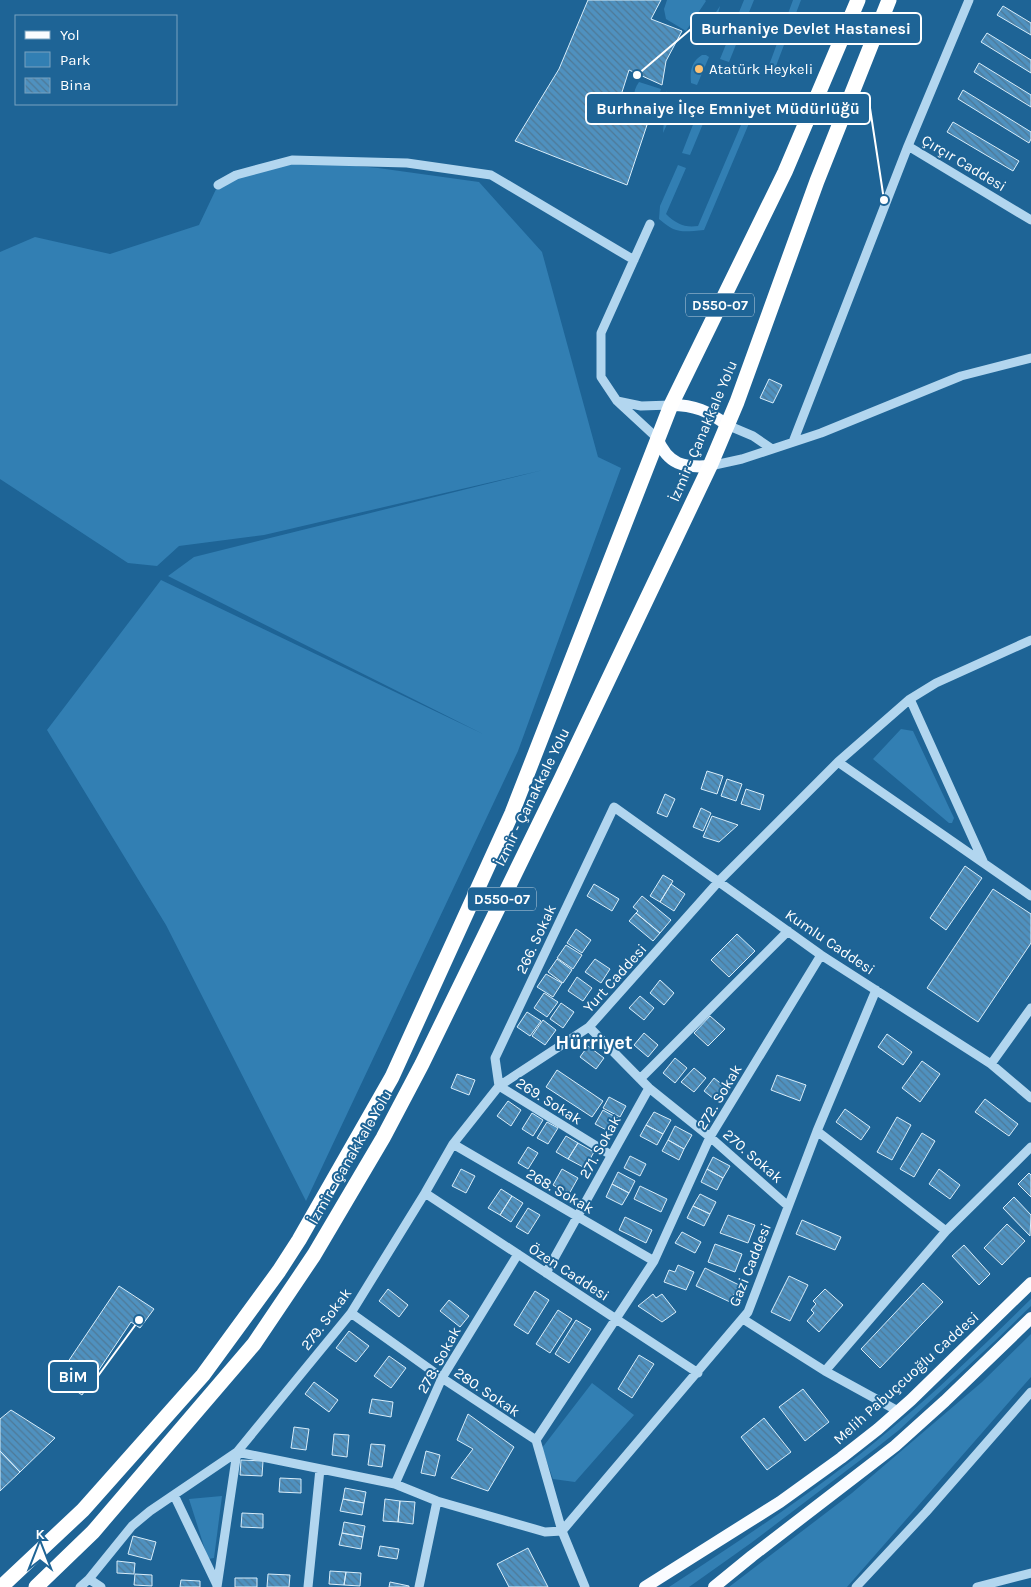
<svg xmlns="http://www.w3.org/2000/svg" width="1031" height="1587" viewBox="0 0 1031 1587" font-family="Karla,sans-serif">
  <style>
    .green { fill: #327fb3 }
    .building { fill: url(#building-back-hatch); stroke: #d8edfa }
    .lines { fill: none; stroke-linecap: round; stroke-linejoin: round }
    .minor { stroke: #b2d6ef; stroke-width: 9 }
    .major { stroke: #fafcff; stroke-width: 12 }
    .highway { stroke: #fff; stroke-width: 15 }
    .poi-dot { fill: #fdc171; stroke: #1e6496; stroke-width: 2 }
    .labels { text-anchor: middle; stroke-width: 4; stroke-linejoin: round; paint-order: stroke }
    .shield { fill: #1e6496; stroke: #bcd0e0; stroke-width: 1 }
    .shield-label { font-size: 14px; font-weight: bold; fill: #fff }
    .poi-label { font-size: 15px; fill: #fff; stroke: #1e6496; text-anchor: start }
    .street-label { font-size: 15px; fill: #fff; stroke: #1e6496 }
    .district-label { font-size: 20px; font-weight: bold; fill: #fff; stroke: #1e6496 }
    .leader { fill: none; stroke: #fff; stroke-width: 2 }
    .callout-dot { fill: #fff; stroke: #1e6496; stroke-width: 2 }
    .callout { fill: #1e6496; stroke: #fff; stroke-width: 2 }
    .callout-label { font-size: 16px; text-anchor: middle; font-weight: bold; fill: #fff }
  </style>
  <defs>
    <pattern id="building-back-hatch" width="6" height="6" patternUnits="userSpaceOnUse" patternTransform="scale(1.25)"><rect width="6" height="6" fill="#4f91bf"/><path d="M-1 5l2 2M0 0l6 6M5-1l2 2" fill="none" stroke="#4e7997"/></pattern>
  </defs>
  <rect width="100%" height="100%" fill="#1e6496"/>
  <path class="green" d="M667,0h38l1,1 -20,30 -20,-12 -2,-10z
    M744,0h10l-25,62 -9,-3z
    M793,0h8l-28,74 -5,-6z
    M720,6l-6,24 -17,11z
    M702,55h4l3,2 -12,28 -6,-2c-1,-12 0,-21 11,-28z
    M639,82l22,7 -11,33 -11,-3c-4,-13 -9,-25 0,-37z
    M666,91l8,18 -11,24z
    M706,102h6l-22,53 -8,-2 19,-49z
    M744,118l6,3 -46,109c-22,2 -28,4 -45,-11l1,-13 18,-41 8,3 -20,46c10,10 19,14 32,12z
    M292,160l86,8 101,14 63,70 56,205 23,11 -103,283 -212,450 -140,-276 -119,-195 114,-150 322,154 -315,-158 26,-19 349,-87 -279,65 -85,11 -22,20 -29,-3 -128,-84v-227l35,-15 75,17 89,-29 19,-40z
    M901,729l12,2 41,87 -2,5h-3l-76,-64z
    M1031,1299v7l-36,35 -96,89 -24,19 -124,94 -62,44h-20c76,-50 153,-100 223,-159 48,-40 94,-85 139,-129z
    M1031,1334v43l-184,210h-118l123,-94 130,-111z
    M592,1383l42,32 -59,67 -22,-3 -11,-31z
    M222,1496l-8,62 -6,1 -19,-60z"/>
  <path class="building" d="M588,0h73l-10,19 31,12 -16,30 -4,24 -33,-15 -13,41 31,14 -20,60 -112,-44 44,-72z
    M1003,6l28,17v12l-34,-20z
    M987,33l44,27v13l-50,-31z
    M979,63l52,32v12l-57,-35z
    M963,90l68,42v7l-2,4 -71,-44z
    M953,122l66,39 -6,10 -66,-39z
    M769,379l13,6 -9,18 -13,-5z
    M707,771l16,5 -6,18 -16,-5z
    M727,779l15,5 -6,17 -15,-5z
    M746,789l18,6 -4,15 -19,-6z
    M665,794l10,5 -8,18 -10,-4z
    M701,808l10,5 -8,18 -10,-4z
    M712,816l26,9 -19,17 -16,-5z
    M965,866l17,12 -36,52 -16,-12z
    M663,875l10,6 -13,21 -10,-6z
    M594,884l25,15 -7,12 -25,-15z
    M671,884l14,10 -11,17 -14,-9z
    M993,889l38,25v29l-53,79 -51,-34z
    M642,896l29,24 -11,13 -24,-20 2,-2 -5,-4z
    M636,913l24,20 -7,8 -24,-20z
    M576,929l15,11 -9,13 -15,-10z
    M737,934l18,17 -26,26 -18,-17z
    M566,945l16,10 -9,14 -16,-11z
    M557,959l15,11 -9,13 -15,-11z
    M595,959l15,10 -9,14 -16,-11z
    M546,974l16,9 -9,14 -16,-10z
    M577,977l15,11 -9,13 -15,-10z
    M660,980l14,13 -10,12 -14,-12z
    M544,993l14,9 -11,15 -13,-9z
    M640,996l14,12 -10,12 -15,-12z
    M561,1003l13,9 -11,16 -13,-9z
    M527,1012l14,9 -11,15 -13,-9z
    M710,1016l15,13 -17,17 -14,-13z
    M543,1020l13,10 -11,15 -13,-9z
    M644,1033l14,12 -10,12 -14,-12z
    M887,1034l25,18 -9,13 -25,-18z
    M588,1046l16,12 -8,11 -16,-12z
    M675,1058l12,10 -12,15 -12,-10z
    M922,1061l18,13 -20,28 -18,-14z
    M694,1068l12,10 -12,14 -13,-10z
    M557,1070l46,31 -11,16 -46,-30z
    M457,1074l18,6 -6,15 -18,-7z
    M777,1075l29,10 -6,16 -29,-11z
    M714,1078l15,12 -10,13 -15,-12z
    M609,1097l17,9 -6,11 -17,-9z
    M985,1099l33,25 -9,12 -34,-24z
    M508,1101l13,9 -10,16 -14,-10z
    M845,1109l25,18 -9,13 -25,-18z
    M603,1110l16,9 -7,14 -17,-9z
    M654,1112l17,8 -8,14 -17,-9z
    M532,1113l11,7 -10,16 -11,-7z
    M897,1117l14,8 -19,35 -15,-8z
    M547,1122l11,6 -10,16 -11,-6z
    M646,1125l17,9 -6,11 -17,-9z
    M675,1126l17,9 -8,14 -16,-9z
    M922,1133l13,8 -21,36 -14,-8z
    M566,1136l12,7 -10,16 -12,-7z
    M668,1140l16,9 -5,11 -17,-9z
    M578,1143l16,9 -9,16 -17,-9z
    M528,1147l10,6 -10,16 -10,-6z
    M630,1156l16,8 -6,12 -16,-8z
    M713,1157l17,9 -7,12 -16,-9z
    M461,1169l14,7 -9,17 -14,-7z
    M562,1169l16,9 -9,16 -16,-9z
    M707,1169l16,9 -6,12 -16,-8z
    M939,1169l21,16 -10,14 -21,-15z
    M618,1172l17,9 -6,12 -17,-9z
    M1029,1173l2,2v22l-13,-13z
    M612,1184l17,9 -7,12 -16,-8z
    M640,1186l27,13 -6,13 -27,-13z
    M501,1189l11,7 -12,19 -12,-7z
    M700,1194l16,8 -6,12 -17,-8z
    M512,1196l11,7 -12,19 -11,-7z
    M1014,1197l17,18 -1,21 -27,-28z
    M693,1206l17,8 -6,12 -17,-8z
    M528,1208l12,7 -12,19 -12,-7z
    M728,1215l27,10 -7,18 -28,-10z
    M625,1217l27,13 -6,13 -27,-13z
    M802,1220l39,17 -6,13 -39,-16z
    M1007,1224l18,17 -23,24 -18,-17z
    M682,1232l19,10 -6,11 -20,-10z
    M715,1244l27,10 -7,18 -27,-10z
    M964,1245l26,29 -11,11 -27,-29z
    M678,1265l16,7 -8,18 -22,-8 5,-12 6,2z
    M705,1268l34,17 -9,17 -34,-16z
    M789,1276l19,9 -18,36 -19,-9z
    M923,1283l20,19 -63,66 -19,-19z
    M119,1286l35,23 -14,19 -9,-6 -49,73 -25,-17z
    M388,1289l20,16 -9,12 -20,-16z
    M825,1289l18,16 -24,27 -12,-11 7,-8 -3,-3 5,-6 -3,-3z
    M535,1291l14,9 -21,34 -14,-9z
    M653,1294l3,4 6,-4 14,18 -14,10 -24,-16z
    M449,1300l20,16 -9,11 -20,-16z
    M558,1310l14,9 -22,34 -14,-9z
    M576,1320l15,9 -22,34 -14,-9z
    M349,1331l20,15 -13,16 -20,-14z
    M639,1355l15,9 -22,34 -14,-9z
    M389,1356l17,12 -15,20 -17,-12z
    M314,1382l24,18 -9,12 -24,-18z
    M803,1389l26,33 -24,19 -26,-34z
    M372,1399l21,3 -2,15 -22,-4z
    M11,1410l44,28 -35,34 -20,-21v-32z
    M468,1414l46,33 -26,44 -37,-13 22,-29 -16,-9z
    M764,1418l27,34 -24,18 -26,-33z
    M294,1427l15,2 -3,21 -15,-2z
    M334,1434l15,1 -2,22 -15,-2z
    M371,1444l14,1 -3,22 -14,-2z
    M0,1451l20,21 -20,19z
    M426,1451l14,4 -5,21 -14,-3z
    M241,1460l22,1 -1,15 -22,-1z
    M280,1478l21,1v14l-22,-1z
    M345,1488l21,4 -2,11 -21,-4z
    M343,1499l21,4 -2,12 -22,-4z
    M385,1499l15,2 -2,21 -15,-1z
    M400,1501l15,1 -2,22 -15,-2z
    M242,1513l21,1v14l-22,-1z
    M344,1522l21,4 -2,11 -21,-4z
    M342,1533l21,4 -2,12 -22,-4z
    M133,1536l23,6 -5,18 -23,-6z
    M380,1546l19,3 -2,10 -19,-3z
    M528,1548l20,39h-39l-12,-23z
    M117,1561l18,2 -1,11 -17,-1z
    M330,1571l16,1 -2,13 -15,-1z
    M346,1572l15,1 -1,13 -16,-1z
    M135,1574l17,1v11l-18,-1z
    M268,1574l22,1 -1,12h-22z
    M235,1578h22v9h-22z
    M181,1580l19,1v6h-20z
    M390,1582l19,4v1h-20z"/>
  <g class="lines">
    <path class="minor" d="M908,146l123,74
      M218,185l18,-10 56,-15 115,3 84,12 143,85
      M650,224l-49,109v44l16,24 40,37
      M617,401l24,5 30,-1
      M727,425l26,11 19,13
      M793,442l115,-296 61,-146
      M710,466l32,-7 79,-26 140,-57 70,-18
      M910,699l73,162
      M838,762l193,134
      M589,1027l60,61 61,49 78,69
      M991,1064l40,-56
      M640,1079l148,-148
      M817,1131l129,100
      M453,1144l201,117
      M611,1155l-112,-69 -4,-28 119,-251 207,148 170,109 40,34
      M425,1193l273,180
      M546,1273l103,-185
      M351,1313l91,65 94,62
      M743,1319l82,52 73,40
      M825,1371l121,-140 85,-84
      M237,1452l158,32 42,17 108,31 17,-1
      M395,1484l47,-106 76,-124
      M174,1495l43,90
      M562,1531l186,-219 69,-181 59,-141
      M89,1579l12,8
      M80,1587l9,-8 43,-53 18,-15 87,-59 114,-139 74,-120 28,-49 46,-58 90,-59 130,-146 119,-119 72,-63 26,-16 95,-43
      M217,1587l20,-135
      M308,1587l12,-118
      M419,1587l18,-86
      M585,1587l-23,-56 -26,-91 118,-179 56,-124 111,-182
      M856,1587l70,-75 105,-120
      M977,1587l54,-14"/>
    <path class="major" d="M671,405c24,0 37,6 56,20
      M657,438c11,27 27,30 53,28
      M645,1587l135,-85 61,-44 37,-29 33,-29 120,-117
      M714,1587l38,-31 143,-110 50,-45 86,-83"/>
    <path class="highway" d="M1,1587l82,-77 120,-135 76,-104 20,-31 93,-163 120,-264 159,-408 114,-233 73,-172
      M36,1587l57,-55 161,-188 60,-89 69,-117 39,-74 139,-285 149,-313 27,-64 80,-221 72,-181"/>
  </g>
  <circle class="poi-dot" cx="699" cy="69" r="5"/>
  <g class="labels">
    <g class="shield">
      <rect x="686" y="293.5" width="68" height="23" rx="4"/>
      <rect x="468" y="887.5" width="68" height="23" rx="4"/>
    </g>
    <g class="shield-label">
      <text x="720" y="310">D550-07</text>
      <text x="502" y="904">D550-07</text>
    </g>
    <g class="poi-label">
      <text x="709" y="74">Atatürk Heykeli</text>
    </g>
    <g class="street-label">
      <text transform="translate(964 163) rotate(31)" y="5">Çırçır Caddesi</text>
      <text transform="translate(703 431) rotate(-67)" y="5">İzmir - Çanakkale Yolu</text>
      <text transform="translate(532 797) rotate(-64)" y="5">İzmir - Çanakkale Yolu</text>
      <text transform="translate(536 939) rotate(-65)" y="5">266. Sokak</text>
      <text transform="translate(830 942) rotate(34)" y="5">Kumlu Caddesi</text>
      <text transform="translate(615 978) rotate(-48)" y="5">Yurt Caddesi</text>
      <text transform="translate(719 1097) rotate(-59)" y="5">272. Sokak</text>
      <text transform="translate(549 1101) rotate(32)" y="5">269. Sokak</text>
      <text transform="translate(600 1147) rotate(-61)" y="5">271. Sokak</text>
      <text transform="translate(753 1156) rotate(41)" y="5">270. Sokak</text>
      <text transform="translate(350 1157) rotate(-60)" y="5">İzmir - Çanakkale Yolu</text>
      <text transform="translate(560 1191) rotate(30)" y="5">268. Sokak</text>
      <text transform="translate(750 1265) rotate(-68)" y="5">Gazi Caddesi</text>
      <text transform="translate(569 1272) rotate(33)" y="5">Özen Caddesi</text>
      <text transform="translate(326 1319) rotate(-53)" y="5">279. Sokak</text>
      <text transform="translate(439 1360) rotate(-61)" y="5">278. Sokak</text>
      <text transform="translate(906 1378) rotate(-42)" y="5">Melih Pabuçcuoğlu Caddesi</text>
      <text transform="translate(487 1392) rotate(34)" y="5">280. Sokak</text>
    </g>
    <g class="district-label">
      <text x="594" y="1049">Hürriyet</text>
    </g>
  </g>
  <path class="leader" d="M637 75L691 29M884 200L870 108M139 1320L98 1376"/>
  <g class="callout-dot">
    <circle cx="637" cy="75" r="5"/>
    <circle cx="884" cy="200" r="5"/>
    <circle cx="139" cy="1320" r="5"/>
  </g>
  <g class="callout">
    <rect x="691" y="13" width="230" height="31" rx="5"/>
    <rect x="586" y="93" width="284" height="31" rx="5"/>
    <rect x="49" y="1361" width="49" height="31" rx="5"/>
  </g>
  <g class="callout-label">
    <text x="806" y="34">Burhaniye Devlet Hastanesi</text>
    <text x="728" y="114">Burhnaiye İlçe Emniyet Müdürlüğü</text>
    <text x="73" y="1382">BİM</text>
  </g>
  <rect x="15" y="15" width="162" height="90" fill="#1e6496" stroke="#78a2c0"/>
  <rect x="25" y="31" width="25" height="8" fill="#fafcff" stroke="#78a2c0"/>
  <text x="60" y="40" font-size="15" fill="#ffffff">Yol</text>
  <rect x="25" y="52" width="25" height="15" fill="#327fb3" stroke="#78a2c0"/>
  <text x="60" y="65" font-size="15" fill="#ffffff">Park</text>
  <rect x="25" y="78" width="25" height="15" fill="url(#building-back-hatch)" stroke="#78a2c0"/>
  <text x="60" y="90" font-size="15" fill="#ffffff">Bina</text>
  <g transform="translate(40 1547)" stroke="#1e6496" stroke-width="4" paint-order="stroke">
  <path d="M0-4L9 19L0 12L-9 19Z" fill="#ffffff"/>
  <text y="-8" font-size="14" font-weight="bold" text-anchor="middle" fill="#ffffff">K</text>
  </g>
</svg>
